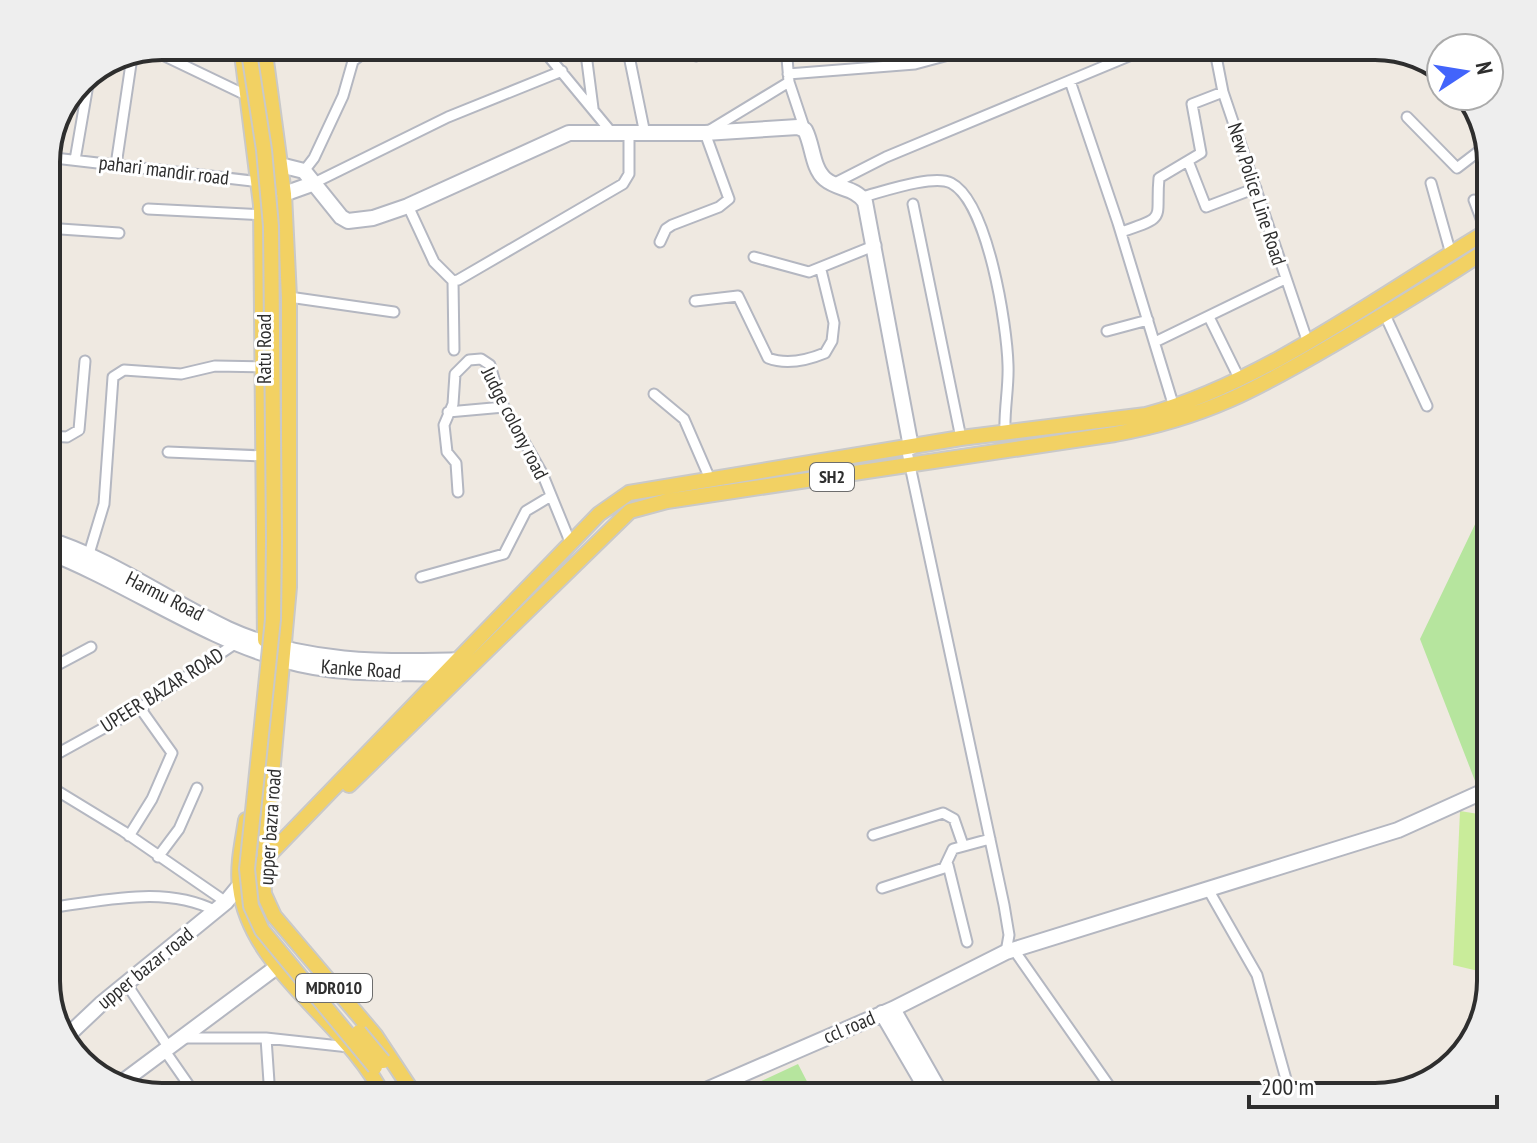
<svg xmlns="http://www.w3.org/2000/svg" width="1537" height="1143" viewBox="0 0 1537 1143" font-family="'PT Sans Narrow',sans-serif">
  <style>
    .green { fill: #b6e59e }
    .pitch { fill: #c9ec9a }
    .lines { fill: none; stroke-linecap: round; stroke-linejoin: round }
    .street-casing { stroke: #b4b7c1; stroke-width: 13 }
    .secondary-casing { stroke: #b4b7c1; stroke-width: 18 }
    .primary-casing { stroke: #c9c9c9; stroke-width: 18 }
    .street { stroke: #fff; stroke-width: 9 }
    .secondary { stroke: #fff; stroke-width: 14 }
    .primary { stroke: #f2d163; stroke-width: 14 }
    .primary-bridge-casing { stroke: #c9c9c9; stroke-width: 18; stroke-linecap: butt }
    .primary-bridge { stroke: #f2d163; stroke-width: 14 }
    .labels { text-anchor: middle; stroke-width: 6; stroke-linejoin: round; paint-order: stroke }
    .shield { fill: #fff; stroke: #6d6d6d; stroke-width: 2 }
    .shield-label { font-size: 18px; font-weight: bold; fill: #2e2e2e }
    .street-label { font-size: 20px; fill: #2e2e2e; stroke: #fff }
    .rim { fill: none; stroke: #2e2e2e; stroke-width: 4 }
  </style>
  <rect width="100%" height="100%" fill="#efe9e1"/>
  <path class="green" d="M1491,491v287l-14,8 -57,-147z
    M798,1064l17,33h-88z"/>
  <path class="pitch" d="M1460,811l31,5v158l-38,-9z"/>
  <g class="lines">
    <defs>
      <path id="street" d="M308,46l57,4
        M540,46l72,87
        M585,46l8,62
        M627,46l18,88
        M695,46l1,10
        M786,46l3,36 16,48
        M1214,46l9,46 84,248
        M152,50l98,47
        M264,50l32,-4
        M788,74l127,-10 67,-18
        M1070,81l48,142 56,184
        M1407,117l50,51 30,-23
        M46,157l215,25
        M51,157l1,-13
        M75,160l15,-87
        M1188,161l18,46 50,-19
        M116,165l16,-108
        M304,171l10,-13 29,-62 10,-35 20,-15
        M1431,183l20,71
        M312,184l136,-67 114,-46
        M833,184l53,-27 267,-111
        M862,197c20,-5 71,-23 89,-14 37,19 56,143 57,182 1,22 -4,44 -3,67
        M1474,200l12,32
        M913,204l48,234
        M408,206l26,56 19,19 5,-1 165,-96 6,-10v-40
        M148,209l117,6
        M46,228l73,5
        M1121,232c48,-16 34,-12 38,-54l42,-25 -9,-49 31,-12
        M660,242l6,-13 6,-4 47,-18 10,-8 -24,-66 84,-51
        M754,257l55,15 67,-27
        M453,281l1,69
        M289,297l105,15
        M695,301l43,-5 30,62c18,7 40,2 57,-5l7,-12 2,-18 -13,-53
        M1385,315l42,91
        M1209,317l30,61
        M1107,331l41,-11
        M1155,342l130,-63
        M654,394l30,25 26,60
        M448,412l56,-5
        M46,436l21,1 12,-7 6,-69
        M906,447l98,458 5,30 -3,17
        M168,452l97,4
        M458,492l-2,-29 -9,-11 -3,-27 9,-21 2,-30 14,-14 12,-1 9,6 10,35 42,73 29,71
        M88,557l16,-53 9,-127 11,-7 57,4 34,-8 48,1
        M421,577l83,-23 22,-43 25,-15
        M46,671l45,-24
        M46,760l94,-52 96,-65
        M46,784l77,47 103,71
        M873,835l70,-22 11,6 9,26
        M129,836l23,-37 20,-46 -32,-45
        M158,857l21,-28 18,-41
        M948,865l19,77
        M882,888l62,-20 9,-19 37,-10
        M1209,891l48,84 34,122
        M46,908c56,-6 117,-24 170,3
        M1014,950l103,147
        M126,983l43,65
        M184,1038h82l83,9
        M266,1038l4,59
        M165,1051l32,46"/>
      <path id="secondary" d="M280,165l24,6 37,46 7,4 25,-3 35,-12 161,-73h136l93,-6 7,3c8,15 7,38 20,49 13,11 30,8 40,23l46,245
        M284,194l28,-10
        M46,539c64,19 122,62 182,90 74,34 156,34 236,31
        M46,551c82,32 155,86 241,110 52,15 111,11 165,13
        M893,1009l50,88
        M882,1013l49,84
        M64,1039l37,-35 125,-102 14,-17
        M121,1083l157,-117
        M690,1097l203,-88 113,-57 392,-122 93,-42"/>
      <path id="primary" d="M241,46l20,159 4,435
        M264,46l20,148 5,103v290l-26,287 1,20 10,22 101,119 41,62
        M349,785l281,-274 37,-10 448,-67c90,-16 142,-45 219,-90 53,-31 106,-63 157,-97
        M246,820c-3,21 -9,45 -6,67 10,84 108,135 144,210
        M240,885l359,-371 30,-21 332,-55 185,-23c120,-33 238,-123 345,-186"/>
    </defs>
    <use href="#street" class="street-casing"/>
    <use href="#secondary" class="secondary-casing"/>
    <use href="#primary" class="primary-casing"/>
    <use href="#street" class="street"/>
    <use href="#secondary" class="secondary"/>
    <use href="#primary" class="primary"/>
    <defs>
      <path id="primary-bridge" d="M248,46l16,104 7,76 3,314 -1,79 -26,250 4,37 11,24 113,137
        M359,1032l24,29"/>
    </defs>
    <use href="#primary-bridge" class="primary-bridge-casing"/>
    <use href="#primary-bridge" class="primary-bridge"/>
  </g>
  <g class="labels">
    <g class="shield">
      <rect x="810" y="463" width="44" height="28" rx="6"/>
      <rect x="296" y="974" width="76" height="28" rx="6"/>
    </g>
    <g class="shield-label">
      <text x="832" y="483">SH2</text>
      <text x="334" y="994">MDR010</text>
    </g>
    <g class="street-label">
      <text transform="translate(164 170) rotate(7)" y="7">pahari mandir road</text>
      <text transform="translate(1257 194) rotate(72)" y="7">New Police Line Road</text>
      <text transform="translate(264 349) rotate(-90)" y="7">Ratu Road</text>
      <text transform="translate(515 423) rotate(63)" y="7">Judge colony road</text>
      <text transform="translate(165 596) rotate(27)" y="7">Harmu Road</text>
      <text transform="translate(361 669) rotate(4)" y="7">Kanke Road</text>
      <text transform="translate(162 690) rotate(-32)" y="7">UPEER BAZAR ROAD</text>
      <text transform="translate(270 827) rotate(-86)" y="7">upper bazra road</text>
      <text transform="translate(145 968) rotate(-39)" y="7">upper bazar road</text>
      <text transform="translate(849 1027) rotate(-23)" y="7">ccl road</text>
    </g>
  </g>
  <path d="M0 0H1537V1143H0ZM162 60H1375A102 102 0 0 1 1477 162V981A102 102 0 0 1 1375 1083H162A102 102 0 0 1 60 981V162A102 102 0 0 1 162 60Z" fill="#eee" fill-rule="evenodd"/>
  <path class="rim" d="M162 60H1375A102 102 0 0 1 1477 162V981A102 102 0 0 1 1375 1083H162A102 102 0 0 1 60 981V162A102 102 0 0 1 162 60Z"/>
  <g transform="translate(1465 72) rotate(78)"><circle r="38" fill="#ffffff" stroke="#ababab" stroke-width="2"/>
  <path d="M0-6L14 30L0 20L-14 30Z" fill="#4264fb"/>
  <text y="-12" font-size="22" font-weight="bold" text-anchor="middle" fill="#2e2e2e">N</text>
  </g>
  <path d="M1249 1095v12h248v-12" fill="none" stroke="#2e2e2e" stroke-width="4"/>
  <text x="1261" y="1095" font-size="24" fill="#2e2e2e" stroke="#ffffff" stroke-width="6" paint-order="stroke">200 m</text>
</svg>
